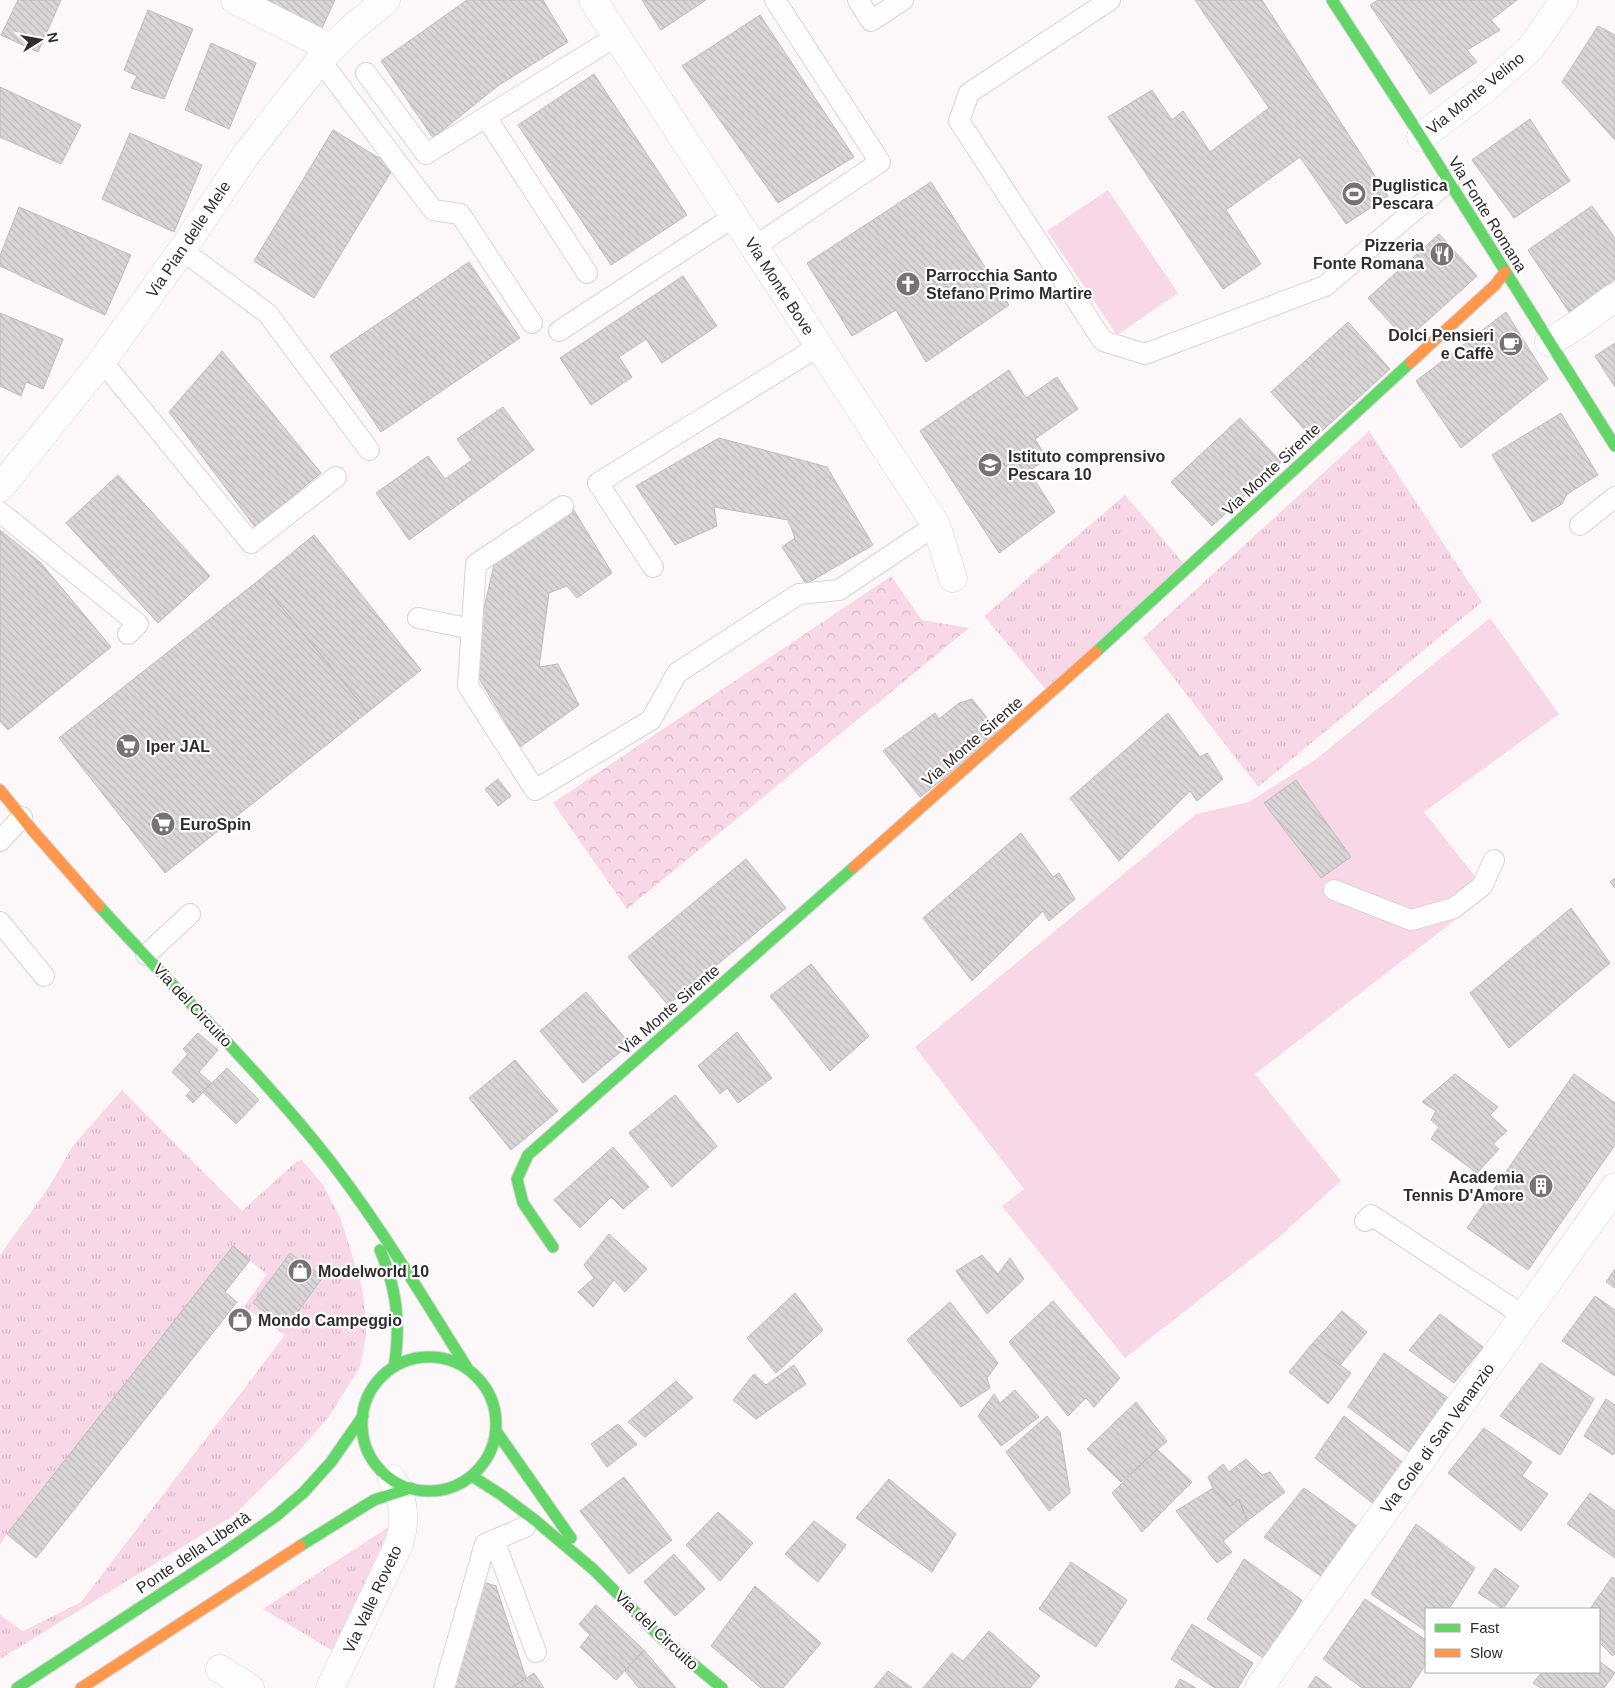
<svg xmlns="http://www.w3.org/2000/svg" width="1615" height="1688" viewBox="0 0 1615 1688" font-family="Arial,sans-serif">
  <style>
    .grass { fill: url(#grass-tufts) }
    .park { fill: url(#park-crowns) }
    .pitch { fill: #f8d8e6 }
    .building { fill: url(#building-back-hatch); stroke: #bebbbc }
    .lines { fill: none; stroke-linecap: round; stroke-linejoin: round }
    .lane-casing { stroke: #d8d4d6; stroke-width: 22 }
    .street-casing { stroke: #d8d4d6; stroke-width: 29 }
    .fast-casing { stroke: #d8d4d6; stroke-width: 13 }
    .slow-casing { stroke: #d8d4d6; stroke-width: 13 }
    .lane { stroke: #fffefe; stroke-width: 20 }
    .street { stroke: #fffefe; stroke-width: 28 }
    .fast { stroke: #63d668; stroke-width: 11 }
    .slow { stroke: #ff974d; stroke-width: 11 }
    .labels { text-anchor: middle; stroke-width: 4.5; stroke-linejoin: round; paint-order: stroke }
    .street-label { font-size: 16px; fill: #302b2d; stroke: #fff }
    .poi-label { font-size: 16px; font-weight: bold; fill: #302b2d; stroke: #fff; text-anchor: start }
  </style>
  <defs>
    <pattern id="grass-tufts" width="24" height="20" patternUnits="userSpaceOnUse" patternTransform="scale(1.25)"><rect width="24" height="20" fill="#f8d8e6"/><path d="M3 7l-1-3M5 7V3M7 7l1-3M15 17l-1-3M17 17v-4M19 17l1-3" fill="none" stroke="#d5bac6"/></pattern>
    <pattern id="park-crowns" width="20" height="18" patternUnits="userSpaceOnUse" patternTransform="scale(1.25)"><rect width="20" height="18" fill="#f8d8e6"/><path d="M2 6a3 3 0 1 1 6 0M12 15a3 3 0 1 1 6 0" fill="none" stroke="#d5bac6"/></pattern>
    <pattern id="building-back-hatch" width="6" height="6" patternUnits="userSpaceOnUse" patternTransform="scale(1.25)"><rect width="6" height="6" fill="#dad6d8"/><path d="M-1 5l2 2M0 0l6 6M5-1l2 2" fill="none" stroke="#bbb8ba"/></pattern>
  </defs>
  <rect width="100%" height="100%" fill="#fcf8fa"/>
  <path class="grass" d="M1369,431l113,171 -224,185 -115,-149z
    M1125,495l59,69 -137,127 -63,-75z
    M122,1090l120,121 54,-49 6,-2 21,25 17,32 22,69 3,25 1,25 -6,31 -32,51 -31,35 -63,62 -234,144v-44l23,16 58,-29 204,-267 -41,-28 23,-33 -34,-27 -226,287 -7,11v-290l49,-68 23,-40z
    M390,1526l-54,127 -73,-44z"/>
  <path class="park" d="M891,576l31,44 47,8 -342,281 -74,-106z"/>
  <path class="pitch" d="M1108,190l70,103 -61,42 -70,-104z
    M1490,618l69,96 -135,98 65,82 -234,180 86,107 -63,57 -153,120 -123,-152 22,-17 -109,-142 281,-233 53,-12 66,-42z"/>
  <path class="building" d="M18,0h43l-23,52 -37,-17z
    M263,0h72l-13,28 -60,-26z
    M467,0h76l25,42 -69,43 -66,53 -52,-77z
    M642,0h64l-45,30z
    M1195,0h67l126,196 -42,28 -46,-67 -74,53 35,54 -38,25 -115,-172 44,-27 20,30 11,-9 27,41 59,-44z
    M1378,0h139l-26,20 9,10 -33,20 10,12 -47,32 -60,-89z
    M148,10l45,19 -29,70 -33,-11 6,-12 -13,-6z
    M760,15l94,142 -76,46 -96,-137z
    M1598,26l17,9v105l-53,-58z
    M211,43l45,20 -27,66 -44,-19z
    M594,74l93,141 -76,50 -93,-140z
    M0,87l81,38 -20,39 -61,-27z
    M1530,119l40,62 -56,37 -42,-58z
    M333,130l61,37 -80,131 -60,-37z
    M130,133l72,32 -28,67 -72,-33z
    M931,182l78,123 -83,57 -30,-52 -44,26 -45,-73z
    M1592,206l23,32v41l-44,36 -43,-65z
    M19,207l112,48 -26,60 -105,-49v-10z
    M1439,234l38,42 -71,64 -38,-42z
    M469,262l51,76 -139,94 -51,-76z
    M683,276l34,50 -55,37 -16,-24 -27,18 13,20 -41,28 -31,-47z
    M1506,312l42,67 -87,69 -45,-67z
    M0,313l63,26 -20,50 -17,-7 -5,14 -21,-10z
    M1348,322l42,47 -77,70 -42,-47z
    M1615,343v44l-20,-31z
    M222,351l99,122 -66,54 -86,-115z
    M1009,370l17,28 31,-21 21,32 -43,30 12,20 -18,12 26,41 -56,41 -79,-122z
    M503,407l31,43 -125,90 -33,-47 52,-37 17,23 27,-19 -15,-21z
    M1561,413l37,62 -31,19 -5,10 -30,18 -40,-67z
    M1240,418l41,44 -69,64 -41,-44z
    M719,438l108,29 46,78 -67,39 -24,-37 13,-9 -7,-18 -74,-13 3,19 -42,19 -39,-59z
    M118,475l92,101 -52,47 -92,-100z
    M572,507l40,66 -35,25 -10,-12 -18,7 -10,74 19,-3 21,41 -59,42 -49,-82 25,-109z
    M0,530l41,33 70,84 -103,83 -8,-9z
    M314,535l107,135 -53,42 -109,-132z
    M259,580l109,132 -203,161 -106,-135z
    M972,699l28,35 -80,63 -37,-46 52,-38 4,6 20,-16z
    M1168,713l32,44 7,-4 16,26 -26,22 -7,-10 -71,70 -49,-63z
    M498,779l13,17 -13,10 -13,-17z
    M1296,780l55,77 -30,21 -57,-75z
    M1021,833l32,44 6,-4 16,26 -26,22 -6,-10 -71,70 -49,-63z
    M746,859l40,49 -118,97 -40,-48z
    M1615,878v10l-5,-6z
    M1571,908l39,55 -101,85 -39,-55z
    M811,964l58,72 -39,35 -60,-75z
    M586,992l44,52 -47,39 -43,-52z
    M737,1032l35,46 -34,25 -11,-15 -7,6 -22,-28z
    M198,1033l20,17 -19,22 12,11 -18,20 -7,-7 5,-6 -19,-18 16,-18 -5,-5z
    M515,1060l43,51 -47,39 -42,-52z
    M227,1068l32,32 -23,24 -33,-32z
    M1455,1074l43,33 -8,8 17,16 -14,13 6,5 -22,24 -46,-34 8,-12 -8,-7 5,-9 -14,-9z
    M1574,1074l41,29v42l-87,125 -61,-42z
    M675,1095l42,51 -45,41 -43,-54z
    M613,1147l36,40 -26,22 -12,-12 -31,31 -26,-28z
    M609,1234l38,35 -22,23 -11,-12 -21,27 -15,-15 16,-14 -10,-13z
    M233,1246l17,14 -25,32 12,10 -201,256 -29,-24z
    M290,1253l33,24 -37,51 -33,-25z
    M982,1255l16,19 12,-16 14,21 -37,35 -31,-43z
    M1615,1269v19l-9,-6z
    M795,1293l28,37 -47,43 -29,-35z
    M1595,1296l20,14v66l-53,-35z
    M1053,1301l67,77 -26,29 -8,-9 -18,18 -59,-74z
    M950,1302l48,61 -11,15 3,10 -29,19 -54,-67z
    M1342,1311l25,21 -27,33 -28,-21z
    M1440,1314l43,33 -29,36 -45,-33z
    M1312,1344l39,29 -23,31 -39,-32z
    M1384,1353l67,47 -35,57 -68,-50z
    M1541,1363l53,36 -34,56 -60,-39z
    M794,1365l12,19 -50,35 -23,-19 21,-26 12,11z
    M676,1381l17,17 -48,39 -17,-15z
    M1015,1390l24,27 -38,29 -23,-30 16,-22 6,9z
    M1606,1399l9,6v47l-2,3 -29,-19z
    M1136,1402l31,39 -46,41 -34,-33z
    M1047,1416l13,16 10,61 -21,18 -43,-59z
    M1344,1416l58,46 -27,43 -60,-47z
    M618,1424l19,20 -30,23 -16,-23z
    M1484,1428l48,34 -10,14 26,18 -27,37 -73,-58z
    M1157,1449l35,33 -50,50 -30,-39z
    M1246,1459l16,16 8,-3 15,20 -38,29 -8,-22 -9,7 -17,-18 -5,-11 15,-13 6,8z
    M624,1477l48,63 -43,34 -49,-63z
    M889,1479l67,55 -24,38 -76,-54z
    M1213,1488l17,18 9,-7 8,22 -24,20 9,11 -15,11 -41,-52z
    M1304,1488l57,41 -37,49 -60,-41z
    M1590,1493l25,18v47l-48,-34z
    M718,1512l35,31 -33,38 -34,-36z
    M814,1521l32,24 -28,37 -33,-28z
    M1416,1524l59,44 -26,41h-23v22l-55,-37z
    M674,1554l31,35 -30,27 -31,-34z
    M1244,1559l58,41 -36,60 -59,-41z
    M1071,1562l56,38 -31,47 -57,-38z
    M1495,1568l24,18 -16,23 -25,-16z
    M1612,1577l3,2v75l-2,2 -14,-14v-33h-9z
    M483,1582l13,4 30,92 -15,10h-58z
    M755,1586l66,57 -38,45h-22l-50,-42z
    M1365,1599l61,41v24l-16,24h-48l-39,-29z
    M596,1605l48,45 -28,30 -36,-33 10,-12 -11,-11z
    M1192,1624l61,39 -15,25h-23l-44,-29z
    M989,1631l51,45 -10,12h-107l29,-35 11,8z
    M644,1650l32,38h-37l-14,-17z
    M1599,1661l16,12 -11,15h-63l-8,-5 9,-11h57z
    M888,1671l24,17h-38z
    M534,1673l10,15h-33l17,-11z
    M1316,1676l16,12h-24z
    M1180,1679l16,9h-21z"/>
  <g class="lines">
    <defs>
      <path id="lane" d="M858,0l13,21 32,-21
        M1110,0l-141,93 -10,28 144,220 42,13 180,-68 124,-105
        M320,60l113,150 27,4 72,109
        M366,73l60,81 191,-118
        M486,117l101,156
        M754,247l126,-85 -105,-162
        M182,250l86,64 101,136
        M559,331l176,-115
        M102,361l149,182 85,-66
        M563,506l-87,58 -8,122 67,104 116,-70 26,-47 122,-79 40,-4 97,-65
        M0,512l138,112 -10,10
        M1580,525l35,-28
        M653,567l-55,-84 221,-137
        M418,618l54,11
        M0,841l22,-24
        M1334,890l77,30 43,-12 28,-22 12,-26
        M0,922l44,54
        M146,955l44,-41
        M1365,1221l6,-6 153,101
        M494,1540l42,112
        M444,1688l41,-144 40,-17"/>
      <path id="street" d="M235,0l95,48
        M593,0l343,525 17,53
        M1421,137l65,-49 45,-40 33,-48
        M1549,342l28,-17 38,-28
        M0,488l102,-127 80,-111 63,-94 75,-96 30,-30 36,-30
        M220,1669l30,19
        M330,1688l69,-144c7,-23 6,-44 -7,-65
        M1259,1688l356,-501"/>
      <path id="fast" d="M1332,0l89,137 194,309
        M1096,652l315,-290
        M99,906c72,79 149,154 217,237 57,70 104,150 152,226
        M553,1247l-30,-44 -6,-24 11,-24 326,-288
        M380,1250c17,39 21,75 14,117
        M362 1424a67 67 0 1 1 134 0a67 67 0 1 1-134 0Z
        M496,1431l75,107
        M472,1476l31,20 33,25 58,49 64,65 64,53
        M300,1546l74,-46 37,-12
        M17,1688l205,-134 54,-38 28,-24 27,-30 32,-46"/>
      <path id="slow" d="M1411,362l84,-77 10,-13
        M0,790l34,42 65,74
        M854,867l242,-215
        M81,1688l219,-142"/>
    </defs>
    <use href="#lane" class="lane-casing"/>
    <use href="#street" class="street-casing"/>
    <use href="#fast" class="fast-casing"/>
    <use href="#slow" class="slow-casing"/>
    <use href="#lane" class="lane"/>
    <use href="#street" class="street"/>
    <use href="#fast" class="fast"/>
    <use href="#slow" class="slow"/>
  </g>
  <defs>
    <symbol id="stadium-disc" viewBox="-11 -11 22 22"><circle r="9.5" fill="#777375" stroke="#fff"/><path d="M0-5a6.5 5 0 1 0 0 10a6.5 5 0 1 0 0-10ZM-3.5-1.8h7v3.6h-7Z" fill="#fff"/></symbol>
    <symbol id="restaurant-disc" viewBox="-11 -11 22 22"><circle r="9.5" fill="#777375" stroke="#fff"/><path d="M-5-6h1v4h1v-4h1v4h1v-4h1v5L-1.5 .5V6h-2V.5L-5-1ZM5-6V6H3V1.5H1.5Q1.5-4 5-6Z" fill="#fff"/></symbol>
    <symbol id="church-disc" viewBox="-11 -11 22 22"><circle r="9.5" fill="#777375" stroke="#fff"/><path d="M-1.2-6h2.4v3.5h3.3v2.4h-3.3V6h-2.4V-.1h-3.3v-2.4h3.3Z" fill="#fff"/></symbol>
    <symbol id="cafe-disc" viewBox="-11 -11 22 22"><circle r="9.5" fill="#777375" stroke="#fff"/><path d="M-5.5-4.5H6V0H3Q3 3.5 0 3.5H-2.5Q-5.5 3.5-5.5 0ZM3-3.2v2h1.7v-2ZM-6 4.5H4V6H-6Z" fill="#fff"/></symbol>
    <symbol id="school-disc" viewBox="-11 -11 22 22"><circle r="9.5" fill="#777375" stroke="#fff"/><path d="M0-5L7-2L0 1L-7-2ZM-4 1L0 2.5L4 1V4Q0 6-4 4Z" fill="#fff"/></symbol>
    <symbol id="supermarket-disc" viewBox="-11 -11 22 22"><circle r="9.5" fill="#777375" stroke="#fff"/><path d="M-6-5.5h2.5l.6 2H6L4.5 2H-2.5L-4.4-4H-6ZM-1.5 3.2a1.3 1.3 0 1 0 .1 0ZM3 3.2a1.3 1.3 0 1 0 .1 0Z" fill="#fff"/></symbol>
    <symbol id="building-disc" viewBox="-11 -11 22 22"><circle r="9.5" fill="#777375" stroke="#fff"/><path d="M-4-6H4V6H1V3H-1V6H-4ZM-2.5-4.3h1.7v1.8h-1.7ZM.8-4.3h1.7v1.8H.8ZM-2.5-1h1.7V.8h-1.7ZM.8-1h1.7V.8H.8Z" fill="#fff"/></symbol>
    <symbol id="shop-disc" viewBox="-11 -11 22 22"><circle r="9.5" fill="#777375" stroke="#fff"/><path d="M-5-2.5h2.3a2.7 3.5 0 0 1 5.4 0H5L5.5 6h-11ZM-1.5-2.5h3a1.5 2.3 0 0 0-3 0Z" fill="#fff"/></symbol>
  </defs>
  <g fill-rule="evenodd">
    <use href="#stadium-disc" x="1340" y="180" width="28" height="28"/>
    <use href="#restaurant-disc" x="1428" y="240" width="28" height="28"/>
    <use href="#church-disc" x="894" y="270" width="28" height="28"/>
    <use href="#cafe-disc" x="1497" y="330" width="28" height="28"/>
    <use href="#school-disc" x="976" y="451" width="28" height="28"/>
    <use href="#supermarket-disc" x="114" y="732" width="28" height="28"/>
    <use href="#supermarket-disc" x="149" y="810" width="28" height="28"/>
    <use href="#building-disc" x="1527" y="1172" width="28" height="28"/>
    <use href="#shop-disc" x="286" y="1257" width="28" height="28"/>
    <use href="#shop-disc" x="226" y="1306" width="28" height="28"/>
  </g>
  <g class="labels">
    <g class="street-label">
      <text transform="translate(1475 93) rotate(-39)" y="6">Via Monte Velino</text>
      <text transform="translate(1488 214) rotate(58)" y="6">Via Fonte Romana</text>
      <text transform="translate(188 239) rotate(-56)" y="6">Via Pian delle Mele</text>
      <text transform="translate(780 286) rotate(57)" y="6">Via Monte Bove</text>
      <text transform="translate(1271 469) rotate(-43)" y="6">Via Monte Sirente</text>
      <text transform="translate(972 741) rotate(-41)" y="6">Via Monte Sirente</text>
      <text transform="translate(193 1005) rotate(47)" y="6">Via del Circuito</text>
      <text transform="translate(669 1009) rotate(-41)" y="6">Via Monte Sirente</text>
      <text transform="translate(1437 1438) rotate(-54)" y="6">Via Gole di San Venanzio</text>
      <text transform="translate(193 1552) rotate(-34)" y="6">Ponte della Libertà</text>
      <text transform="translate(372 1599) rotate(-65)" y="6">Via Valle Roveto</text>
      <text transform="translate(657 1630) rotate(43)" y="6">Via del Circuito</text>
    </g>
    <g class="poi-label">
      <text x="1372" y="191">Puglistica<tspan x="1372" dy="18">Pescara</tspan></text>
      <text x="1424" y="251" text-anchor="end">Pizzeria<tspan x="1424" dy="18">Fonte Romana</tspan></text>
      <text x="926" y="281">Parrocchia Santo<tspan x="926" dy="18">Stefano Primo Martire</tspan></text>
      <text x="1494" y="341" text-anchor="end">Dolci Pensieri<tspan x="1494" dy="18">e Caffè</tspan></text>
      <text x="1008" y="462">Istituto comprensivo<tspan x="1008" dy="18">Pescara 10</tspan></text>
      <text x="146" y="752">Iper JAL</text>
      <text x="180" y="830">EuroSpin</text>
      <text x="1524" y="1183" text-anchor="end">Academia<tspan x="1524" dy="18">Tennis D'Amore</tspan></text>
      <text x="318" y="1277">Modelworld 10</text>
      <text x="258" y="1326">Mondo Campeggio</text>
    </g>
  </g>
  <rect x="1425" y="1608" width="175" height="65" fill="#ffffff" stroke="#acaaab"/>
  <rect x="1435" y="1624" width="25" height="8" fill="#63d668" stroke="#acaaab"/>
  <text x="1470" y="1633" font-size="15" fill="#302b2d">Fast</text>
  <rect x="1435" y="1649" width="25" height="8" fill="#ff974d" stroke="#acaaab"/>
  <text x="1470" y="1658" font-size="15" fill="#302b2d">Slow</text>
  <g transform="translate(40 40) rotate(79)" stroke="#ffffff" stroke-width="4" paint-order="stroke">
  <path d="M0-4L9 19L0 12L-9 19Z" fill="#302b2d"/>
  <text y="-8" font-size="14" font-weight="bold" text-anchor="middle" fill="#302b2d">N</text>
  </g>
</svg>
